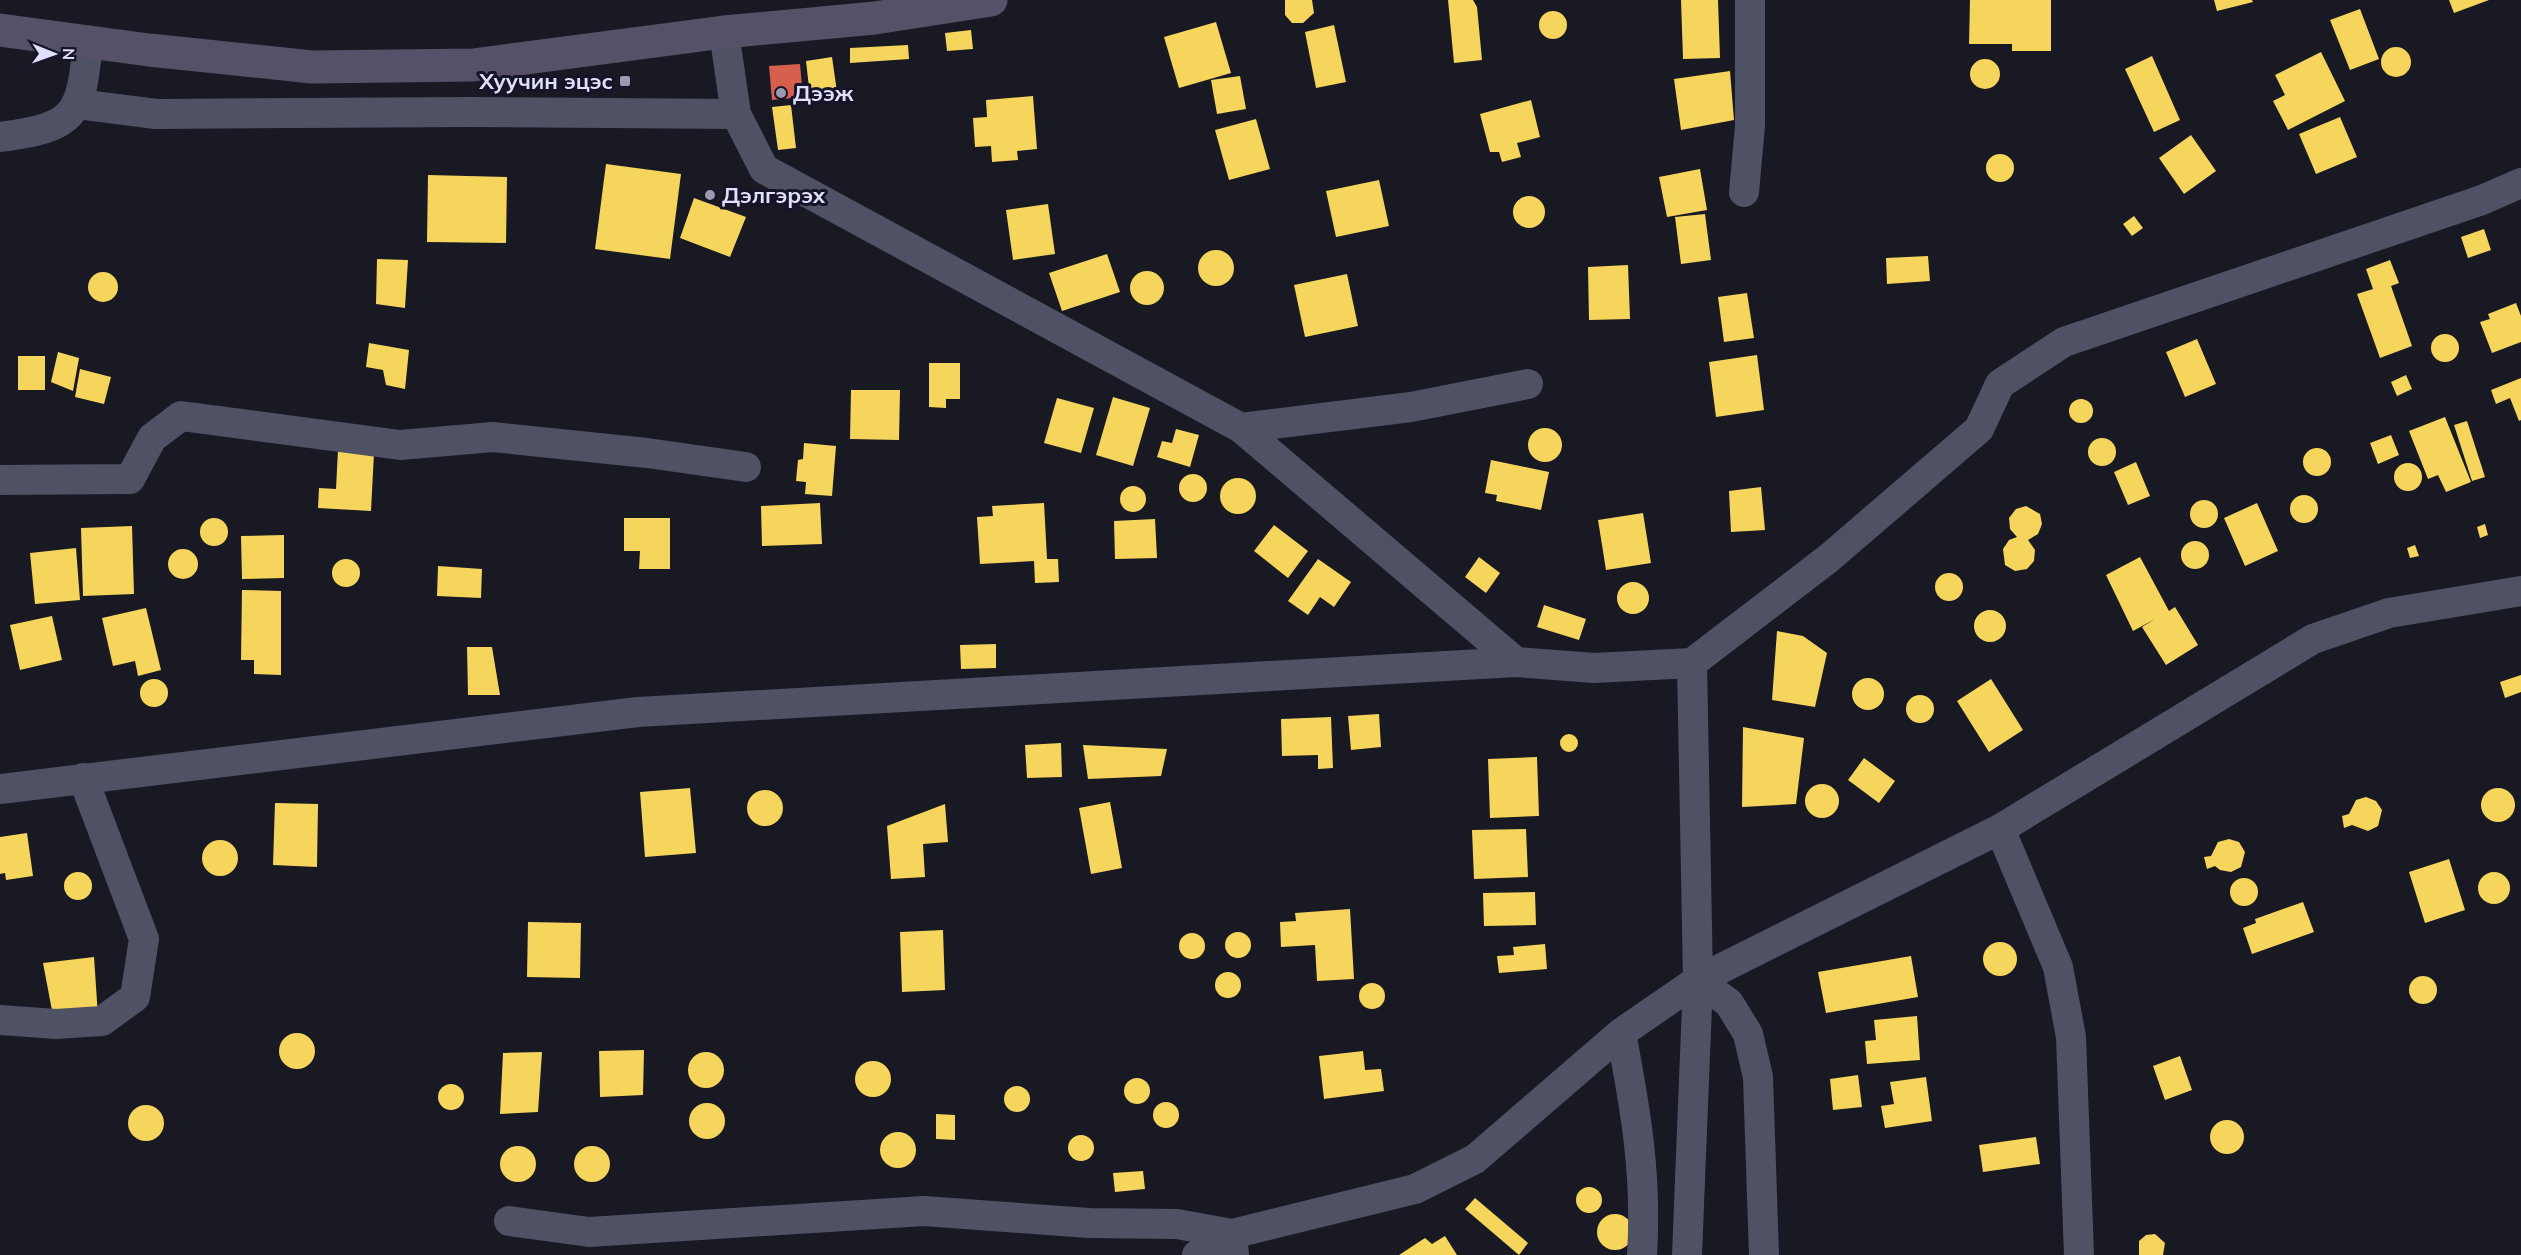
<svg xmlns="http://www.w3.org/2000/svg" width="2521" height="1255" viewBox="0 0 2521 1255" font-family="Mulish,sans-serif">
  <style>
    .homes { fill: #f6d55c }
    .shops { fill: #d6604d }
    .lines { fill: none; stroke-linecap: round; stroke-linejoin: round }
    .minor { stroke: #4f5164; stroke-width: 30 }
    .major { stroke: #565168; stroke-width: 33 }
    .poi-dot { fill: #9a9ab0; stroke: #151429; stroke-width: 2 }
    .labels { text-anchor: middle; stroke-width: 6; stroke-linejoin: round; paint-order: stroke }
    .poi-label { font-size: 22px; font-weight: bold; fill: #e0e0fb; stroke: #151429; text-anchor: start }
  </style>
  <rect width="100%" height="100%" fill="#191924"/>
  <path class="homes" d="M1285,0h27l2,13 -11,10h-11l-7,-8z
    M1448,0h25l4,7 5,53 -28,3z
    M1681,0h37l2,58 -37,1z
    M1970,0h81v51h-39v-7h-43z
    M2214,0h38l1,2 -36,9z
    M2449,0h40l-35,13z
    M2360,9l19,50 -29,11 -20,-50z
    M1539 25a14 14 0 1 1 28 0a14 14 0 1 1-28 0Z
    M1216,22l15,51 -52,15 -15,-51z
    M1334,25l12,57 -30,6 -11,-56z
    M971,30l2,19 -26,2 -2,-18z
    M908,45l1,14 -59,4v-15z
    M2381 62a15 15 0 1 1 30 0a15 15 0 1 1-30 0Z
    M2321,52l24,49 -57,29 -15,-29 12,-6 -10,-20z
    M2152,56l28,64 -26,12 -29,-63z
    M832,57l5,35 -27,4 -4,-35z
    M1970 74a15 15 0 1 1 30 0a15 15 0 1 1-30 0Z
    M1730,71l4,49 -53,10 -7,-51z
    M1240,76l6,33 -29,5 -6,-34z
    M1033,96l4,53 -20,2 1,9 -26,2 -1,-16 -16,1 -2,-29 14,-1 -1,-17z
    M1531,100l9,37 -23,6 4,14 -19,5 -3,-10h-9l-10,-38z
    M791,105l5,43 -18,2 -6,-43z
    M2340,117l17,40 -41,17 -17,-40z
    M1256,119l14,50 -41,11 -14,-50z
    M2191,135l25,36 -32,23 -25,-36z
    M1986 168a14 14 0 1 1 28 0a14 14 0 1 1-28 0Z
    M606,164l75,10 -11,85 -75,-10z
    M1700,169l7,41 -40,7 -8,-40z
    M428,175l79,2 -1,66 -79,-1z
    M1379,180l10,46 -53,11 -10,-46z
    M1513 212a16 16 0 1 1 32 0a16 16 0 1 1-32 0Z
    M694,198l52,19 -16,40 -50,-19z
    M1048,204l7,50 -42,6 -7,-50z
    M1705,214l6,46 -30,4 -6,-47z
    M2134,216l9,12 -11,8 -9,-12z
    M2484,229l7,21 -23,8 -7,-21z
    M1198 268a18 18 0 1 1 36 0a18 18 0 1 1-36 0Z
    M1107,254l13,38 -58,19 -13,-38z
    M1928,256l2,25 -43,3 -1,-26z
    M377,259l31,1 -3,48 -29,-4z
    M2390,260l9,23 -8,3 21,60 -32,12 -23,-64 16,-5 -7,-20z
    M1628,265l2,54 -41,1 -1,-53z
    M1130 288a17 17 0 1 1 34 0a17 17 0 1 1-34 0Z
    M88 287a15 15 0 1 1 30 0a15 15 0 1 1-30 0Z
    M1347,274l11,52 -53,11 -11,-52z
    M1747,293l7,45 -30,4 -6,-45z
    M2516,303l5,13v26l-29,11 -12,-31 10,-3 -2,-5z
    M2431 348a14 14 0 1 1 28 0a14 14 0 1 1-28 0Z
    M2197,339l19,45 -31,13 -19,-45z
    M369,343l40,7 -4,39 -19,-4 -3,-15 -17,-3z
    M58,352l21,6 -6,33 -22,-9z
    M1757,355l7,55 -48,7 -7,-55z
    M18,356h27v34h-27z
    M929,363h31v36h-14v9l-17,-1z
    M80,369l31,8 -7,27 -29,-7z
    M2406,375l6,14 -15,7 -6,-14z
    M2521,378v42l-2,1 -9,-23 -14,6 -5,-14z
    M851,390h49l-1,50 -49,-1z
    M1113,397l37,11 -17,58 -37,-11z
    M1057,398l37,10 -13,45 -37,-10z
    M2069 411a12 12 0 1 1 24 0a12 12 0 1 1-24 0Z
    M2445,417l26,65 -25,10 -8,-17 -10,4 -19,-48z
    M2467,421l18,56 -13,4 -18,-56z
    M1528 445a17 17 0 1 1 34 0a17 17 0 1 1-34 0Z
    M1176,429l23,6 -9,32 -33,-10 5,-16 10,2z
    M2391,435l8,20 -21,9 -8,-21z
    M2088 452a14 14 0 1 1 28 0a14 14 0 1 1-28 0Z
    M804,443l32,3 -4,50 -27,-2 1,-12 -10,-1 2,-21 5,-1z
    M2303 462a14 14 0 1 1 28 0a14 14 0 1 1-28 0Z
    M338,450l36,3 -3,58 -53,-3 1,-20 17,1z
    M1491,460l58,12 -8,38 -45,-9 1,-6 -12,-2z
    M2136,462l14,34 -22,9 -14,-33z
    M2394 477a14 14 0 1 1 28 0a14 14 0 1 1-28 0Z
    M1179 488a14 14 0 1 1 28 0a14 14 0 1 1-28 0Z
    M1220 496a18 18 0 1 1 36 0a18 18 0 1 1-36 0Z
    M1120 499a13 13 0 1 1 26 0a13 13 0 1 1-26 0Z
    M1761,487l4,43 -34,2 -2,-41z
    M2290 509a14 14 0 1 1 28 0a14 14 0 1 1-28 0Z
    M2190 514a14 14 0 1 1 28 0a14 14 0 1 1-28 0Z
    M820,503l2,41 -60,2 -1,-40z
    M1044,503l3,56h11l1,23 -24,1 -1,-22 -54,3 -3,-47 16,-1 -1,-10z
    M2257,503l21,48 -33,15 -21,-48z
    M2026,506l14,8 2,10 -4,10 -10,6 7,10 -1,11 -7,8 -12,2 -10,-6 -2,-16 6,-9 8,-3 -7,-8 -1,-11 7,-9z
    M1643,513l8,50 -45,7 -8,-50z
    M624,518h46v51h-31l1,-18h-16z
    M200 532a14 14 0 1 1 28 0a14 14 0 1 1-28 0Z
    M1155,519l2,39 -42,1 -1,-38z
    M2485,524l3,11 -8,3 -3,-11z
    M1274,525l34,26 -20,27 -34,-27z
    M132,526l2,68 -51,2 -2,-68z
    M284,535v43l-42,1 -1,-43z
    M2181 555a14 14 0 1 1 28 0a14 14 0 1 1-28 0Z
    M2415,545l4,11 -9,2 -3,-10z
    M76,548l4,52 -45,4 -5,-51z
    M168 564a15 15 0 1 1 30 0a15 15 0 1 1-30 0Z
    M1479,557l21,16 -14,20 -21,-16z
    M2140,557l29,54 6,-4 23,38 -32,20 -24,-38 13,-8 -22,12 -27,-56z
    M332 573a14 14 0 1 1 28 0a14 14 0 1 1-28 0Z
    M1318,559l33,23 -17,25 -14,-10 -12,18 -20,-14z
    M438,566l44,3 -1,29 -44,-2z
    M1935 587a14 14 0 1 1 28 0a14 14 0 1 1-28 0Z
    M1617 598a16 16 0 1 1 32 0a16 16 0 1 1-32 0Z
    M242,590l39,1v84l-27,-1v-14h-13z
    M1544,605l42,14 -7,21 -42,-13z
    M146,608l15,62 -23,6 -3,-15 -22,5 -11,-48z
    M1974 626a16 16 0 1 1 32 0a16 16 0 1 1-32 0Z
    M52,616l10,44 -42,10 -10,-45z
    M1777,631l26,5 24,17 -12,54 -43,-7z
    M996,644v24l-35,1 -1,-24z
    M467,647h25l8,48h-32z
    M2521,675v17l-16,6 -5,-16z
    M1852 694a16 16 0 1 1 32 0a16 16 0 1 1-32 0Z
    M140 693a14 14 0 1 1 28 0a14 14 0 1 1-28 0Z
    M1991,679l32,51 -34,22 -32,-51z
    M1906 709a14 14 0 1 1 28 0a14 14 0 1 1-28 0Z
    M1379,714l2,33 -30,3 -3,-34z
    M1331,717l2,51 -15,1v-14l-36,1 -1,-37z
    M1743,727l61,11 -8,66 -54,3z
    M1560 743a9 9 0 1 1 18 0a9 9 0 1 1-18 0Z
    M1061,743l1,34 -35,1 -2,-33z
    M1083,745l84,4 -6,27 -73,3z
    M1537,757l2,59 -49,2 -2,-59z
    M1864,758l31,23 -16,22 -31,-23z
    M1805 801a17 17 0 1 1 34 0a17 17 0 1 1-34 0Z
    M690,788l6,65 -51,4 -5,-65z
    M2481 805a17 17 0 1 1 34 0a17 17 0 1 1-34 0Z
    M747 808a18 18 0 1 1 36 0a18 18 0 1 1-36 0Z
    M2366,797l10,4 6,9 -4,16 -10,5 -16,-6 -8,3 -2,-12 7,-2 7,-14z
    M1110,802l12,66 -31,6 -12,-66z
    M275,803l43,1 -1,63 -44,-2z
    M945,804l3,38 -25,2 2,33 -34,2 -4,-53z
    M1526,829l2,48 -54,2 -2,-49z
    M27,833l6,43 -27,4 -1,-7 -5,1v-37z
    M2229,839l10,3 6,10 -4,15 -10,5 -11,-2 -5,-4 -8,3 -3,-12 7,-1 7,-14z
    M202 858a18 18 0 1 1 36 0a18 18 0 1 1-36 0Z
    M2449,859l16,51 -40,13 -16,-51z
    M64 886a14 14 0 1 1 28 0a14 14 0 1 1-28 0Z
    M2478 888a16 16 0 1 1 32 0a16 16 0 1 1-32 0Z
    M2230 892a14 14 0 1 1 28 0a14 14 0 1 1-28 0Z
    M1535,892l1,33 -52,1 -1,-33z
    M2303,902l11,30 -62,22 -9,-26 13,-5 -1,-4z
    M1350,909l4,70 -37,2 -2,-36 -34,2 -1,-25 16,-1 -1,-8z
    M528,922l53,1 -1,55 -53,-1z
    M943,930l2,60 -43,2 -2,-60z
    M1225 945a13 13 0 1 1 26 0a13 13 0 1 1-26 0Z
    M1179 946a13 13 0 1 1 26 0a13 13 0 1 1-26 0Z
    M1983 959a17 17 0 1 1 34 0a17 17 0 1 1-34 0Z
    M1545,944l2,25 -48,4 -2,-17 17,-1 -1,-8z
    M1911,956l7,41 -92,16 -8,-41z
    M94,957l4,59 -44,5 -11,-58z
    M1215 985a13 13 0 1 1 26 0a13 13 0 1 1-26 0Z
    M2409 990a14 14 0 1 1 28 0a14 14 0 1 1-28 0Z
    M1359 996a13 13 0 1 1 26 0a13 13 0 1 1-26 0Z
    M1917,1016l3,44 -53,4 -2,-23 11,-1 -2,-20z
    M279 1051a18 18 0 1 1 36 0a18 18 0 1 1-36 0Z
    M644,1050l-1,45 -43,2 -1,-46z
    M1363,1051l2,19 16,-1 3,22 -60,8 -5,-43z
    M688 1070a18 18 0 1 1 36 0a18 18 0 1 1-36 0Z
    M542,1052l-4,60 -38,2 3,-61z
    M2180,1056l12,34 -27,10 -12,-34z
    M855 1079a18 18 0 1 1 36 0a18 18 0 1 1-36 0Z
    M1858,1075l4,32 -29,3 -3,-31z
    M1926,1077l6,44 -47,7 -4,-22 13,-2 -4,-22z
    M1124 1091a13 13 0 1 1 26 0a13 13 0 1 1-26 0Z
    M438 1097a13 13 0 1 1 26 0a13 13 0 1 1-26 0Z
    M1004 1099a13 13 0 1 1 26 0a13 13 0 1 1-26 0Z
    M1153 1115a13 13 0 1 1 26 0a13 13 0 1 1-26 0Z
    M689 1121a18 18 0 1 1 36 0a18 18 0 1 1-36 0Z
    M128 1123a18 18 0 1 1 36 0a18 18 0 1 1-36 0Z
    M936,1114l19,1v25l-19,-1z
    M2210 1137a17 17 0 1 1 34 0a17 17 0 1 1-34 0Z
    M880 1150a18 18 0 1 1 36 0a18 18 0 1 1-36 0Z
    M1068 1148a13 13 0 1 1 26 0a13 13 0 1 1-26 0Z
    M2036,1137l4,27 -57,8 -4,-27z
    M574 1164a18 18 0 1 1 36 0a18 18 0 1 1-36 0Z
    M500 1164a18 18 0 1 1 36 0a18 18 0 1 1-36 0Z
    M1143,1171l2,18 -30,3 -2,-19z
    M1576 1200a13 13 0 1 1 26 0a13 13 0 1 1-26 0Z
    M1475,1198l53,45 -9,12 -54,-46z
    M1597 1232a18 18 0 1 1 36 0a18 18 0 1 1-36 0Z
    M2155,1234l10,9 -2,12h-24v-14l7,-6z
    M1445,1236l12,19h-58l26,-17 7,6z"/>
  <path class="shops" d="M800,64l3,33 -31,3 -3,-34z"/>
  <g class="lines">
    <path class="minor" d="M724,32l12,82 28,55 477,259 275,234 78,6 98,-5 137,-105 150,-129 21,-45 64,-42 418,-142 39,-17
      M78,104l78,10 313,-2 267,2
      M0,137c76,-10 81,-21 88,-95
      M1744,192l6,-66v-126
      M1241,428l170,-21 117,-23
      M0,480l130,-1 22,-41 29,-22 219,29 93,-8 154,16 99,14
      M0,789l638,-77 878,-50
      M2000,829l58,138 13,70 8,218
      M1698,980l302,-151 313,-190 76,-26 132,-22
      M1698,980l31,23 19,31 10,43 6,178
      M0,1020l56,4 46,-3 33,-24 9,-58 -61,-161
      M1621,1033c15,79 26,142 21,222
      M509,1221l80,11 335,-21 165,12 88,1 55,10 183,-45 60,-30 146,-126 77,-53 -6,-317
      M1197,1255l35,-21 2,21
      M1687,1255l11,-275"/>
    <path class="major" d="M0,30l149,20 163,17 161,-2 251,-33 151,-14 116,-18"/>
  </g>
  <g class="poi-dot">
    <rect x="619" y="75" width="12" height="12" rx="3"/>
    <circle cx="781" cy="93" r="6"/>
    <circle cx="710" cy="195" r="6"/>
  </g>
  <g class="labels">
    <g class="poi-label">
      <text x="613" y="89" text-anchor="end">Хуучин эцэс</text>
      <text x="793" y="101">Дээж</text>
      <text x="722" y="203">Дэлгэрэх</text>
    </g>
  </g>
  <g transform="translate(54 54) rotate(91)" stroke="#151429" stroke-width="4.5" paint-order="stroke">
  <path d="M0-4.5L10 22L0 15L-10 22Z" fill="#e0e0fb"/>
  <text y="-9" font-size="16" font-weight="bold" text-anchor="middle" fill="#e0e0fb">N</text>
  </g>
</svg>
